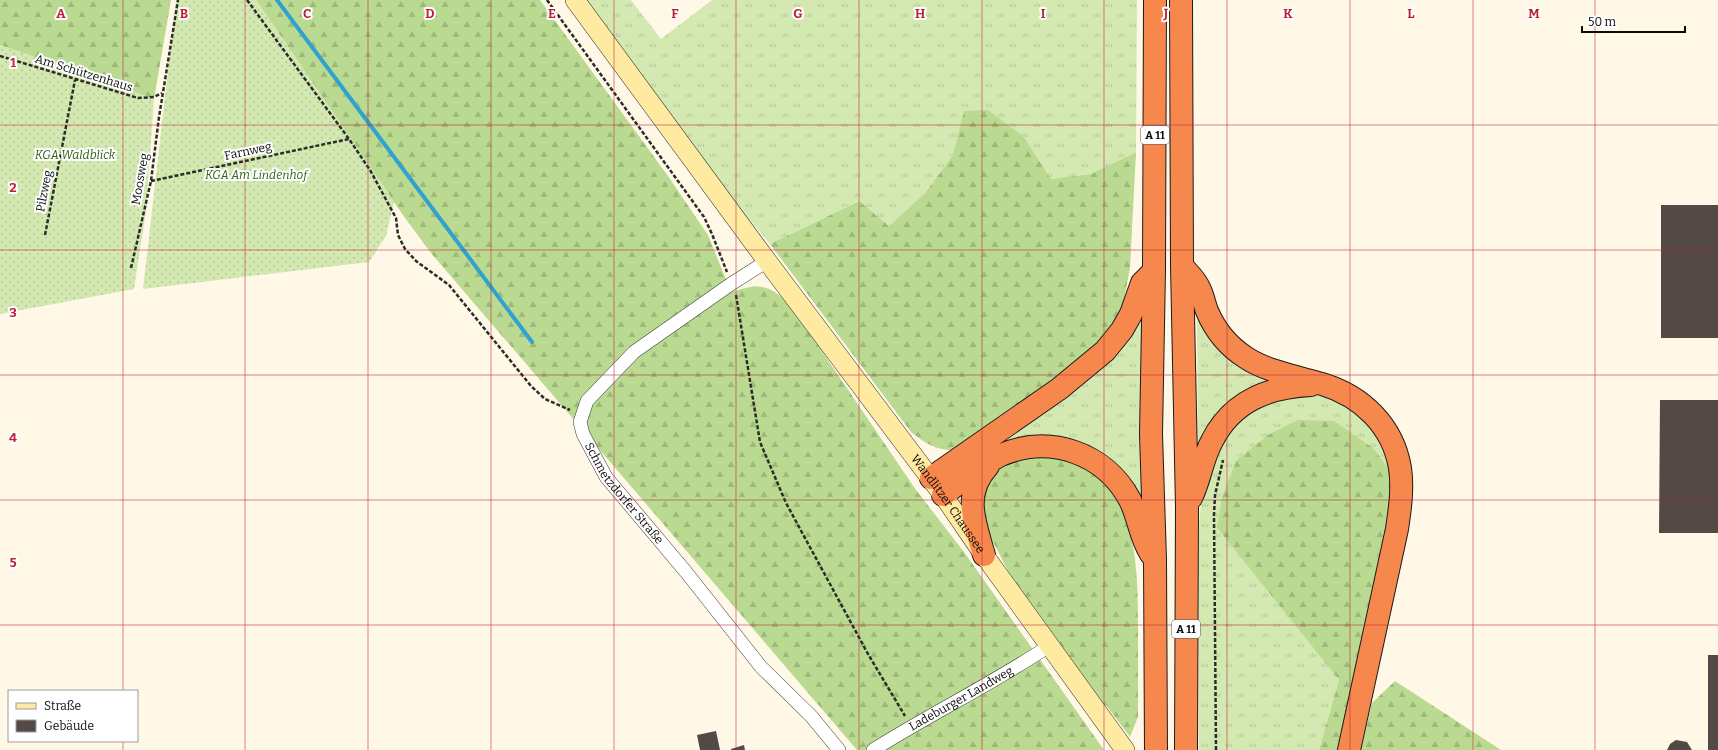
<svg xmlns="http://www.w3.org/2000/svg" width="1718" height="750" viewBox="0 0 1718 750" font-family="Bitter,serif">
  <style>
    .grass { fill: url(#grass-tufts) }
    .forest { fill: url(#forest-firs) }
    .garden { fill: url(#garden-dots) }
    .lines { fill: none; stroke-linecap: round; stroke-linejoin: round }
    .stream { stroke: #31a2cf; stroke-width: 4 }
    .building { fill: #534a46 }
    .street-casing { stroke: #3d3d3d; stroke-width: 14 }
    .secondary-casing { stroke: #2c2c2c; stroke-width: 20 }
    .highway-casing { stroke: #1b1b1b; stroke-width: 24 }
    .path { stroke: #2c2c2c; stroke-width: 2.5; stroke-dasharray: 4 2; stroke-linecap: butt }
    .street { stroke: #fff; stroke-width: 13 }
    .secondary { stroke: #ffeaa2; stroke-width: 19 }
    .highway { stroke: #f7884d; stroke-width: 22 }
    .grid { fill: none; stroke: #bb2139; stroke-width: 1; stroke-opacity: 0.55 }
    .labels { text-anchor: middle; stroke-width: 4; stroke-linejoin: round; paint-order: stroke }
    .shield { fill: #fff; stroke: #545454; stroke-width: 1 }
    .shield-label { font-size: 11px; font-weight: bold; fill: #0a0a0a }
    .street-label { font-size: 12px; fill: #0a0a0a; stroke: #fff }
    .park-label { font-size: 12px; font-style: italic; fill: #31611a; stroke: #fff }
    .grid-label { font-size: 13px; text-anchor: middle; font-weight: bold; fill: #bb2139; stroke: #fff; stroke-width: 4; stroke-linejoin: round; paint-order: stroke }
  </style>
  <defs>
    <pattern id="grass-tufts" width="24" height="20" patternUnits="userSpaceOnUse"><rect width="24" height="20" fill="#d4e9b1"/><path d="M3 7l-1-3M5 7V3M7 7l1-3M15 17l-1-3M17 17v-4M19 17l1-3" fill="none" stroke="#b5c697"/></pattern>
    <pattern id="forest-firs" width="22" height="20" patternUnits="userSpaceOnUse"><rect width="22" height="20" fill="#b9da90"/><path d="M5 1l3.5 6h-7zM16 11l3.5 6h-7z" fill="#9eba7b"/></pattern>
    <pattern id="garden-dots" width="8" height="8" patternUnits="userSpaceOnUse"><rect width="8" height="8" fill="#d4e9b1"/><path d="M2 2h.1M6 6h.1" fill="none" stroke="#b5c697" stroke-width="1.8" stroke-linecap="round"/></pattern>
  </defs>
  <rect width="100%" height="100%" fill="#fff8e7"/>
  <path class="grass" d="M586,0h45l30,39 51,-39h425l-1,152 -45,22 -40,5 -27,-42 -59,-26 -12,44 -28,38 -36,33 -31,-25 -88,43 -49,-58z
    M1141,316l2,185 -164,-44z
    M1197,317h6l74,61 -79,72z
    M1309,393c45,11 67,30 80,76l-17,-21 -155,80 122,152 -20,70h-120v-225l3,-34 15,-47 35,-38z"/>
  <path class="forest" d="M0,0h171l-17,99 -154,-54z
    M256,0h284l128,176 40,59 23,57c30,-9 36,-8 59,12l126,186 48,62 140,198h-247l-426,-497 -26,-35 2,3z
    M988,110l36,27 27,42 40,-5 45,-22 -6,116 -9,47 -19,31 -42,34 -107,70c-18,0 -28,-7 -42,-18l-141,-188 89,-43 30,25 36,-33 28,-38 11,-44z
    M1298,420l36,1 39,27 16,21 2,30 -3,30 -48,221h-21l20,-70 -122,-152 5,-31 14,-36 32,-26z
    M1049,456c20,5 40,9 55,24 35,35 34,108 34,154 0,28 0,55 0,83l-8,20 -24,-32 -3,1 -88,-121 -31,-61 -1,-32 11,-19 7,-7 19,-7z
    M1395,681l106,69h-140l11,-47z"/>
  <path class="garden" d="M176,0h80l138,202 -8,34 -17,26 -226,27z
    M0,45l154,54 -8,112 -12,78 -134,25z"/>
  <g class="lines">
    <path class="stream" d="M277,0l255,342"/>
  </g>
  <path class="building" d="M1661,205h57v133h-57z
    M1660,400h58v133h-59z
    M1708,655h10v95h-10z
    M716,731l4,19h-20l-3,-15z
    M1676,740l11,2 5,8h-25l3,-6z
    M744,745l1,5h-14v-1z"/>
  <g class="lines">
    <defs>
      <g id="street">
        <path id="s1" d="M767,261l-36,23 -97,68 -47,49 -7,21 3,12 23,43 80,95 75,95 50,49 28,34"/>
        <path id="s2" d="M873,750c57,-36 119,-66 176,-104"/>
      </g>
      <g id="secondary">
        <path id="s3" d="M575,0l192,261 176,234 41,60 141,195"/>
      </g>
      <path id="highway" d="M1155,0l-1,271 -3,163 4,126 1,190
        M1181,0l1,266 5,242 -1,242
        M1182,266c6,7 14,14 17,22 4,7 5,15 8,23 8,19 21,35 38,46 20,14 53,20 77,27 40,12 71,42 78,84 3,20 0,41 -3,61l-48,221
        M931,478l128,-89 46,-38 17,-21 9,-16 11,-31 12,-12
        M943,495c18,-13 39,-31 58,-40 49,-21 104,-2 129,45 9,18 10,37 21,54
        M1191,498c9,-18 11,-39 21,-57 20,-40 56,-54 99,-56
        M984,555c-9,-32 -22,-61 4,-89"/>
    </defs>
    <use href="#street" class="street-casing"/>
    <use href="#secondary" class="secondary-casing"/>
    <use href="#highway" class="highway-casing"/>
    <path class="path" d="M247,0l102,139 21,31 26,48 2,17 7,14 11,12 33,24 82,101 14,13 25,11
      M547,0l157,217 8,17 15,38
      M0,56l138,42 16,-1 8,-4
      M151,181l198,-42
      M45,235l30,-155
      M131,268l20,-87 8,-64 19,-117
      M736,295l24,147 26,61 82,151 37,62
      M1216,750l-2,-235 1,-20 8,-35"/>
    <use href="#street" class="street"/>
    <use href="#secondary" class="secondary"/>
    <use href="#highway" class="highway"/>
  </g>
  <path class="grid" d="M123,0v691M245,0v750M368,0v750M491,0v750M614,0v750M736,0v750M859,0v750M982,0v750M1104,0v750M1227,0v750M1350,0v750M1473,0v750M1595,0v750M0,125h1718M0,250h1718M0,375h1718M0,500h1718M0,625h1718M123,741v9"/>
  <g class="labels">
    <g class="shield">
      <rect x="1141" y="126" width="28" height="18" rx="3"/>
      <rect x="1172" y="620" width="28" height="18" rx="3"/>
    </g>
    <g class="shield-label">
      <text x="1155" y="139">A 11</text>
      <text x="1186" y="633">A 11</text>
    </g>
    <g class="street-label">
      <text transform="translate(84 73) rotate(17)" y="4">Am Schützenhaus</text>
      <text transform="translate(248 151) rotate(-12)" y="4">Farnweg</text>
      <text transform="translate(140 179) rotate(-80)" y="4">Moosweg</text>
      <text transform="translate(44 191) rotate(-79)" y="4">Pilzweg</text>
      <text dy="4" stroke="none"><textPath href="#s1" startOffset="336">Schmetzdorfer Straße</textPath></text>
      <text dy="4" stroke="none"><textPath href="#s3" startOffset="627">Wandlitzer Chaussee</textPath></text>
      <text dy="4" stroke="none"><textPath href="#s2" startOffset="102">Ladeburger Landweg</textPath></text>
    </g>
    <g class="park-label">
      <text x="75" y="159">KGA Waldblick</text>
      <text x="256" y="179">KGA Am Lindenhof</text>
    </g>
  </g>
  <g class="grid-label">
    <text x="61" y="18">A</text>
    <text x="184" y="18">B</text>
    <text x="307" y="18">C</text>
    <text x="430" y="18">D</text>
    <text x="552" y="18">E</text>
    <text x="675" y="18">F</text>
    <text x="798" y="18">G</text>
    <text x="920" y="18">H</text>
    <text x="1043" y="18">I</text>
    <text x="1166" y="18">J</text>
    <text x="1288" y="18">K</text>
    <text x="1411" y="18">L</text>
    <text x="1534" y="18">M</text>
    <text x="13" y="67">1</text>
    <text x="13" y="192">2</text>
    <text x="13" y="317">3</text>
    <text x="13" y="442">4</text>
    <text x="13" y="567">5</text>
  </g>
  <rect x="8" y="690" width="130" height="52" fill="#ffffff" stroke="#9d9d9d"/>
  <rect x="16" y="703" width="20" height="6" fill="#ffeaa2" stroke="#9d9d9d"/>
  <text x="44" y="710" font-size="12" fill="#0a0a0a">Straße</text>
  <rect x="16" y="720" width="20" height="12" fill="#534a46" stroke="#9d9d9d"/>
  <text x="44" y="730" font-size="12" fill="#0a0a0a">Gebäude</text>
  <path d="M1582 26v6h103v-6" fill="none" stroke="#0a0a0a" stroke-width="2"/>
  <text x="1588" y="26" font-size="12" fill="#0a0a0a" stroke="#ffffff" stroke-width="3" paint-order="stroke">50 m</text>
</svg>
